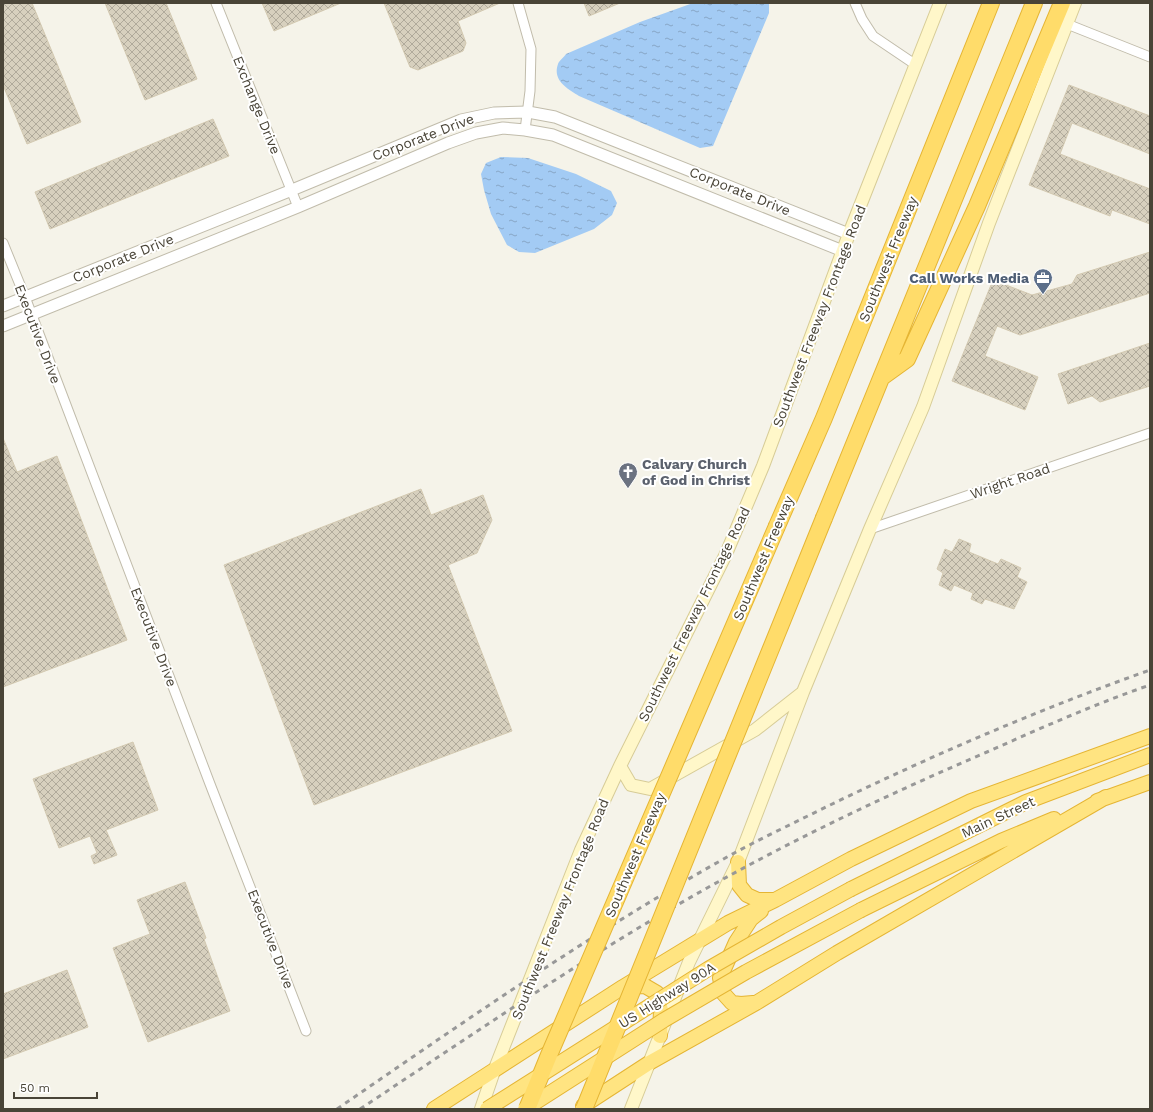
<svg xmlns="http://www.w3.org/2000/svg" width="1153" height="1112" viewBox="0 0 1153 1112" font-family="'Work Sans',sans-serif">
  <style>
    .water { fill: url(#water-ripples) }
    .building { fill: url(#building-cross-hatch); stroke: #d3c9b1 }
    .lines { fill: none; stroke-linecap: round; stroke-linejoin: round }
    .minor-casing { stroke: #c1bcab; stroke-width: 11 }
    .tertiary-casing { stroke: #c1bcab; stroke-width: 13 }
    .secondary-casing { stroke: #d7cc97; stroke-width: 14 }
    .trunk-casing { stroke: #e5b534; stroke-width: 16 }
    .motorway-casing { stroke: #e5b534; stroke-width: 18 }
    .minor { stroke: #fff; stroke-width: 9 }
    .tertiary { stroke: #fff; stroke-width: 11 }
    .secondary { stroke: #fff7c9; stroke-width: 12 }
    .trunk { stroke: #ffe481; stroke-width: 14 }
    .motorway { stroke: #ffdc6a; stroke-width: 16 }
    .rail { stroke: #989898; stroke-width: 3; stroke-dasharray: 5 5; stroke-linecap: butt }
    .trunk-bridge-casing { stroke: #e5b534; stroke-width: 16; stroke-linecap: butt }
    .motorway-bridge-casing { stroke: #e5b534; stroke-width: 18; stroke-linecap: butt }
    .trunk-bridge { stroke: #ffe481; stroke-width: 14 }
    .motorway-bridge { stroke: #ffdc6a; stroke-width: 16 }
    .labels { text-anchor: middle; stroke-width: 4; stroke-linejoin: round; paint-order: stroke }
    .street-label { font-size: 14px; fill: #494437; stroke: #fff }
    .service-label { font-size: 14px; font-weight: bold; fill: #4e5e75; stroke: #fff; text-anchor: end }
    .worship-label { font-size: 14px; font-weight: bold; fill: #5b616d; stroke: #fff; text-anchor: start }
  </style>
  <defs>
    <pattern id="water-ripples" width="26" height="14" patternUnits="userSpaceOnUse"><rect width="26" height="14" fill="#a3cbf4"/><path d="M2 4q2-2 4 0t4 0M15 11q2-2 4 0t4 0" fill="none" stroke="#87a6c6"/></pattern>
    <pattern id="building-cross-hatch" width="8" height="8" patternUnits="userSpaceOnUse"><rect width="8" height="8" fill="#d7d0be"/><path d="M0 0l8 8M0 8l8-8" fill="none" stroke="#b0aa9b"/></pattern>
  </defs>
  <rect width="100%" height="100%" fill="#f5f3e9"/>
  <path class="water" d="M693,3h76v10l-56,133 -13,2 -121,-52c-11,-7 -27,-15 -21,-32 1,-3 6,-7 8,-10l74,-32z
    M501,157l27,1 48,16 35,17 6,12 -5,12 -18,14 -59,24 -16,-1 -12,-7 -16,-31 -7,-24 -3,-16 5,-11z"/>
  <path class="building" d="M3,3h29l49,119 -54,22 -24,-59z
    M105,3h61l31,76 -52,21z
    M262,3h79l-67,28z
    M384,3h116l-42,18 8,22 -3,8 -45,19 -8,-3z
    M584,3h36l-31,13z
    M1069,85l81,31v38l-78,-31 -12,31 90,35v35l-38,-14 -2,6 -81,-31z
    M213,119l16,37 -179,73 -15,-37z
    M1150,252v41l-130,42 -23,-9 -12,30 53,21 -13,33 -73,-29 41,-101 39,15 40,-11 5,-9z
    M1150,343v43l-50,16 -8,-6 -24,8 -10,-30z
    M3,438l14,34 40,-16 70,184 -124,47z
    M421,489l10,26 52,-20 9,25 -15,33 -29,12 64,166 -198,74 -90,-240z
    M959,539l12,5 -2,8 29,12 3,-5 20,9 -4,9 10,5 -13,27 -29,-10 -3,5 -11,-5 2,-6 -19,-8 -3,6 -12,-6 4,-12 -6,-4 8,-20 7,3z
    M133,742l25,68 -52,20 11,25 -23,9 -3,-8 6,-3 -7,-17 -31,12 -26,-69z
    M185,882l21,56 -2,1 26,72 -82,31 -35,-94 37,-14 -13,-34z
    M67,970l21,57 -85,32v-65z"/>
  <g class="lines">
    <defs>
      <path id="minor" d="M216,3l82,204
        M518,3l13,46 -1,42 -5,39
        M855,3l7,16 11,17 43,29
        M1067,24l83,33
        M3,243l22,54 185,487 96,247
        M870,529l280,-96"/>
      <path id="tertiary" d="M3,306l289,-116 169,-70 33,-7 34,-1 27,5 294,117
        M3,326l295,-119 150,-64 28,-10 27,-5 22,2 28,5 290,116"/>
      <path id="secondary" d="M620,766l11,19 19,4 105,-59 47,-37
        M481,1109l13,-38 87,-221 39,-84 106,-212 37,-88 86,-232 91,-231
        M631,1109l58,-147 49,-100 65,-170 67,-163 53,-122 66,-184 86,-220"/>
      <path id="trunk" d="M1097,801l53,-19
        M738,862l1,23 8,10 11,5h15
        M851,889l175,-87 124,-47
        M861,910l140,-69 53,-22
        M625,987l20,-1 12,7 4,17 -1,26
        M753,1003l-12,1 -9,-1 -9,-10 -3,-15 16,-36 15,-23 10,-8
        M583,1106l66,-43 107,-60 81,-50 269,-156
        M434,1109l189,-122 105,-64 47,-23 76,-41 120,-58 179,-65"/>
      <path id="motorway" d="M882,377l25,-18 70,-153 85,-203
        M824,518l210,-515
        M777,526l47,-108 167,-415"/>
    </defs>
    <use href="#minor" class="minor-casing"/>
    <use href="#tertiary" class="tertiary-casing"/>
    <use href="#secondary" class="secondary-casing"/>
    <use href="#trunk" class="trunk-casing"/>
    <use href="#motorway" class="motorway-casing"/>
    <use href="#minor" class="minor"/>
    <use href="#tertiary" class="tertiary"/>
    <use href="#secondary" class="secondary"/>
    <use href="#trunk" class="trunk"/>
    <use href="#motorway" class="motorway"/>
    <path class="rail" d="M337,1109c125,-86 250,-173 383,-248 35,-20 72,-37 108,-55 105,-51 212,-97 322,-136
      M360,1109c106,-70 210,-142 319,-205 100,-58 203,-107 308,-152 54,-24 108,-48 163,-67"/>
    <defs>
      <path id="trunk-bridge" d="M487,1109l221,-140 73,-42 70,-38
        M525,1109l139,-89 82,-48 115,-62"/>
      <path id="motorway-bridge" d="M527,1109l22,-54 228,-529
        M584,1109l240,-591"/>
    </defs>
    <use href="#trunk-bridge" class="trunk-bridge-casing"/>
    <use href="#motorway-bridge" class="motorway-bridge-casing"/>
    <use href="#trunk-bridge" class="trunk-bridge"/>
    <use href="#motorway-bridge" class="motorway-bridge"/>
  </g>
  <defs>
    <symbol id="office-pin" viewBox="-11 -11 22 30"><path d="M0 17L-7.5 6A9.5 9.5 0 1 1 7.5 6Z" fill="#5c6f8a" stroke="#fff"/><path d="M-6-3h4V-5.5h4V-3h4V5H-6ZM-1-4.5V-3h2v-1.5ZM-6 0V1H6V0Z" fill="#fff"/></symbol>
    <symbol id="church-pin" viewBox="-11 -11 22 30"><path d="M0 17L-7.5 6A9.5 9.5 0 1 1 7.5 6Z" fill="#6b7280" stroke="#fff"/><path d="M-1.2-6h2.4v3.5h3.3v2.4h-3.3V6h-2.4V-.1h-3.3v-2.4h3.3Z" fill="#fff"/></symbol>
  </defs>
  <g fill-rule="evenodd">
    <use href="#office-pin" x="1032" y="267" width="22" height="30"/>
    <use href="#church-pin" x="617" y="461" width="22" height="30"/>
  </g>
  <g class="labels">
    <g class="street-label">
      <text transform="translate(257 105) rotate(68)" y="5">Exchange Drive</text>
      <text transform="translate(423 137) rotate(-21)" y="5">Corporate Drive</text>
      <text transform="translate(740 191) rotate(22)" y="5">Corporate Drive</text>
      <text transform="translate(123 258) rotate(-22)" y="5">Corporate Drive</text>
      <text transform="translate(888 259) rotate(-68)" y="5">Southwest Freeway</text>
      <text transform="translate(819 316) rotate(-69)" y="5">Southwest Freeway Frontage Road</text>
      <text transform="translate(38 334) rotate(69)" y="5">Executive Drive</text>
      <text transform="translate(1010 481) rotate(-19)" y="5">Wright Road</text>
      <text transform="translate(763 558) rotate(-67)" y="5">Southwest Freeway</text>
      <text transform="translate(694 614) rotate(-64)" y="5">Southwest Freeway Frontage Road</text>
      <text transform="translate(154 637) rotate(69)" y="5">Executive Drive</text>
      <text transform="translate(998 817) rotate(-25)" y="5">Main Street</text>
      <text transform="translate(635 855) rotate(-67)" y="5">Southwest Freeway</text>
      <text transform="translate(560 909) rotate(-68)" y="5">Southwest Freeway Frontage Road</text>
      <text transform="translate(271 939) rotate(69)" y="5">Executive Drive</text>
      <text transform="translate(667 995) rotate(-32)" y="5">US Highway 90A</text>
    </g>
    <g class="service-label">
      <text x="1029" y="283">Call Works Media</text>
    </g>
    <g class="worship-label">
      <text x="642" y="469">Calvary Church<tspan x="642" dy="16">of God in Christ</tspan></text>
    </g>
  </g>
  <rect width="1153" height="1112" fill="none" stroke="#494437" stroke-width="8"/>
  <path d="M14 1092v6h83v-6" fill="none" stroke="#494437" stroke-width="2"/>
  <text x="20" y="1092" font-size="12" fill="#494437" stroke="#ffffff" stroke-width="3" paint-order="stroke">50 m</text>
</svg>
